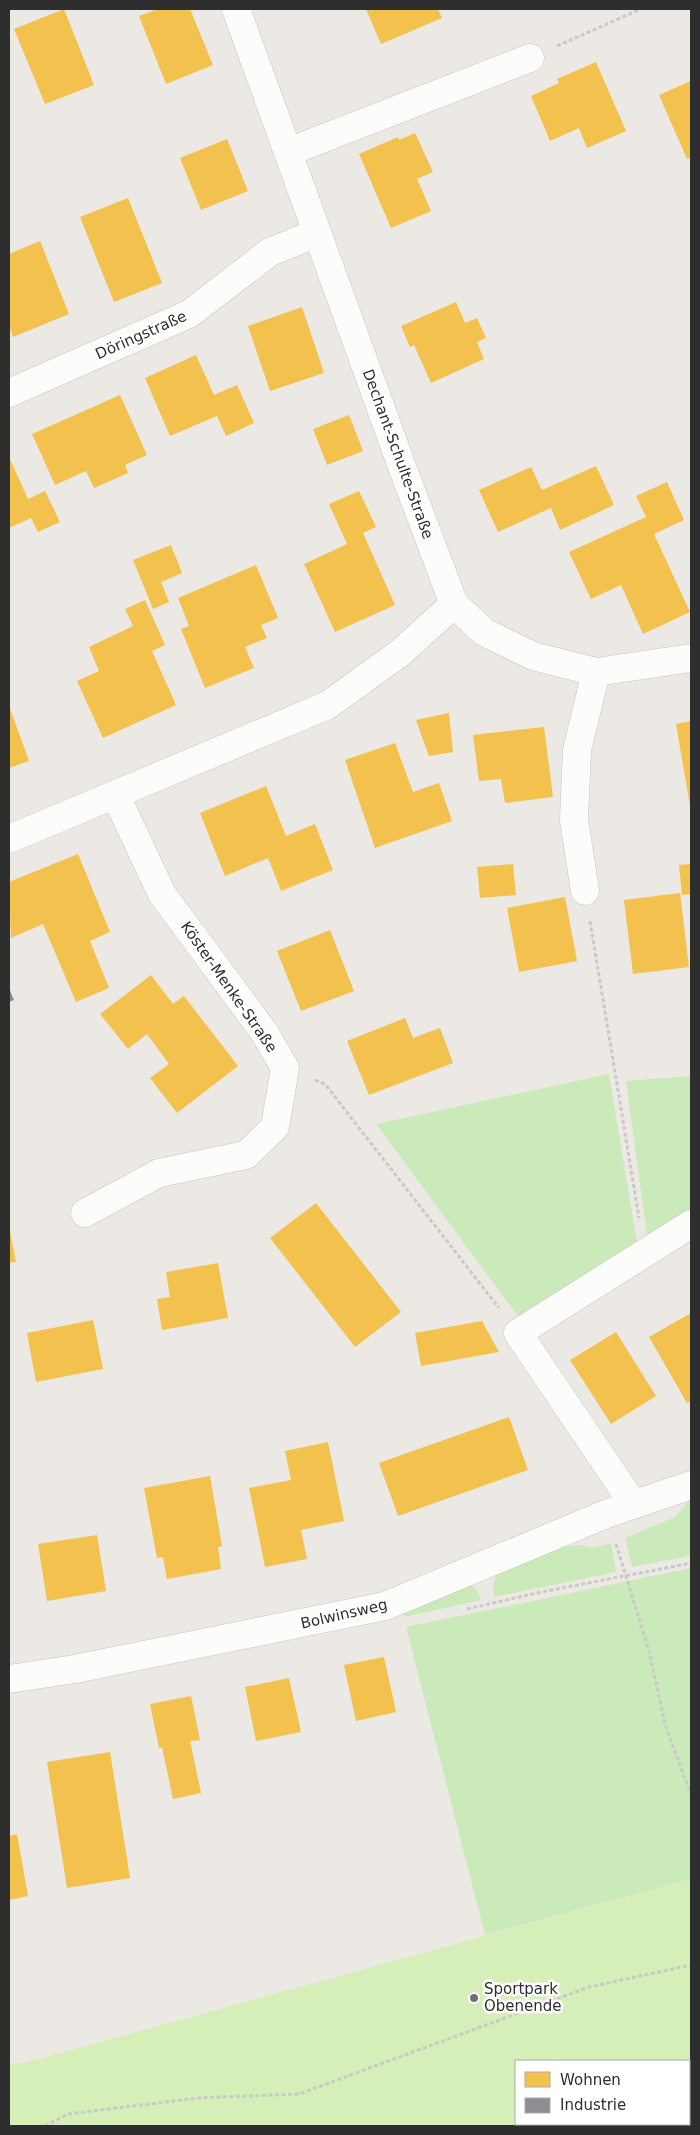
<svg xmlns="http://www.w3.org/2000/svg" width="700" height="2135" viewBox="0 0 700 2135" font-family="'DejaVu Sans',sans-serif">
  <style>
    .green { fill: #caeaba }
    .pitch { fill: #d6eeb7; fill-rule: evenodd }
    .homes { fill: #f2c14e }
    .industry { fill: #8d8d92 }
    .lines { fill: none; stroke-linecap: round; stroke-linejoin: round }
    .minor-casing { stroke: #c5c5c5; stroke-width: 29 }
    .path { stroke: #c9c9c8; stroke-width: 3; stroke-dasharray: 4 2.5; stroke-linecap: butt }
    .minor { stroke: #fcfcfb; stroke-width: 28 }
    .poi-dot { fill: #706f6e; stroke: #fff; stroke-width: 2 }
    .labels { text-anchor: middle; stroke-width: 5; stroke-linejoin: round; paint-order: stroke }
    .street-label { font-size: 15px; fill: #2e2e2e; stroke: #fff }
    .poi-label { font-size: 15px; fill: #2e2e2e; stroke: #fff; text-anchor: start }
  </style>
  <rect width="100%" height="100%" fill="#ece9e4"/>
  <path class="green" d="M609,1074l28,169 -117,76 -144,-195z
    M691,1076v134l-44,26 -21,-155z
    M691,1498v58l-59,11 -7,-29 50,-21z
    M611,1543l5,29 -122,25 -1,-10 3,-13 67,-27 17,-2 13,3z
    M691,1568v311l-206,56 -79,-308z
    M471,1584l6,7 4,9 -76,17 -2,-9z"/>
  <path class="pitch" d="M691,1879v247h-682v-62l19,-2zM516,2061h173v63h-173z"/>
  <path class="homes" d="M64,9l30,76 -49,19 -31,-75z
    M158,9h32l23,56 -47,19 -27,-68z
    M366,9h72l4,9 -61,26z
    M596,62l30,69 -39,17 -8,-20 -29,13 -19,-45 28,-13 -2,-4z
    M691,81v76l-4,2 -28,-64z
    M415,133l18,39 -16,7 14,32 -40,17 -32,-74 39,-17 1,3z
    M227,139l21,52 -47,19 -21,-52z
    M128,198l34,85 -48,19 -34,-85z
    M40,241l29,73 -56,23 -4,-11v-72z
    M456,302l9,21 12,-5 9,20 -9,4 7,17 -53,24 -17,-38 -4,2 -9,-21z
    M302,307l22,66 -54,18 -22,-65z
    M196,355l18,40 23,-10 17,38 -28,13 -9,-20 -47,20 -25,-58z
    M120,395l27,60 -22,10 3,8 -34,15 -8,-17 -31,14 -23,-51z
    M349,415l14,36 -36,14 -14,-36z
    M9,457l19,42 17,-8 15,31 -22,10 -7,-14 -22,10z
    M596,466l18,39 -54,25 -9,-22 -53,24 -19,-42 52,-23 11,23z
    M667,482l17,38 -30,14 36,78 -47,22 -22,-49 -30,14 -22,-47 77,-35 -10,-21z
    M359,491l17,36 -13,6 32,72 -60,27 -31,-68 43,-20 -18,-40z
    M171,545l11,28 -21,9 8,20 -16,7 -20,-49z
    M256,565l22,53 -17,7 6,13 -22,9 9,21 -49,20 -24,-59 8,-3 -11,-28z
    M145,600l20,45 -13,6 24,54 -73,33 -26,-57 22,-10 -10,-24 44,-21 -8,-17z
    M9,706l20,55 -20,7z
    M449,713l4,39 -24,4 -13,-36z
    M691,721v85h-1l-14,-82z
    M544,727l9,70 -48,6 -4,-24 -22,2 -6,-46z
    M395,743l18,49 26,-9 13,38 -77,27 -30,-88z
    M266,786l20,50 29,-12 18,46 -52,21 -13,-33 -43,18 -25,-63z
    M78,854l32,78 -20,9 19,47 -33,14 -33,-78 -32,14 -2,-56z
    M513,864l3,31 -36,3 -3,-31z
    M691,864v30l-9,1 -3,-30z
    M680,893l9,74 -56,7 -9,-74z
    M565,897l12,64 -58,11 -12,-64z
    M330,930l24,61 -53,20 -24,-60z
    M151,975l22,29 11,-8 54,70 -61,47 -27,-35 19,-14 -22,-30 -19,15 -28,-35z
    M405,1018l8,20 27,-10 13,35 -84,32 -22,-54z
    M316,1203l85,109 -46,35 -85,-109z
    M9,1226l7,36 -7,1z
    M218,1263l10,55 -66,12 -5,-31 13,-2 -4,-25z
    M691,1313v88l-4,2 -38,-66z
    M93,1320l10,49 -67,13 -9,-49z
    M482,1321l17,31 -78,14 -6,-33z
    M616,1332l40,64 -45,28 -41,-64z
    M509,1417l19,53 -130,46 -19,-53z
    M328,1442l16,79 -43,9 6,29 -42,8 -16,-79 42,-8 -6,-29z
    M210,1476l12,70 -4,1 3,22 -54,10 -4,-22 -6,1 -13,-70z
    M97,1535l9,56 -59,10 -9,-57z
    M384,1657l12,55 -40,9 -12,-56z
    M289,1678l12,54 -45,9 -11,-54z
    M191,1696l9,44 -10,1 11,52 -28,6 -11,-52 -3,1 -9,-44z
    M110,1752l20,126 -63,10 -20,-126z
    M17,1834l11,62 -19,4v-64z"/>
  <path class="industry" d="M9,988l5,12 -5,2z"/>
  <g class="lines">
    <defs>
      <path id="minor" d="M236,9l168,463 50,132 30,28 49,24 63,16 -19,78 -3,70 11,71
        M288,152l242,-94
        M9,393l180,-79 81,-62 47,-19
        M596,672l95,-14
        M9,839l319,-134 72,-52 54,-49
        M85,1213l74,-40 87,-18 29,-28 10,-59 -21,-36 -102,-138 -46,-98
        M634,1505l-116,-172 173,-109
        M9,1679l66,-10 310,-63 221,-92 85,-29"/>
    </defs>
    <use href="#minor" class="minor-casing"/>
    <path class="path" d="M557,46l84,-37
      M590,921l49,297
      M315,1080l10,4 174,224
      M616,1544l33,107 17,76 25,68
      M467,1609l70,-16 154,-30
      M689,2092l2,-2
      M45,2126l23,-12 130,-16 101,-4 290,-107 102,-22
      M649,2126l2,-2"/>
    <use href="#minor" class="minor"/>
  </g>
  <circle class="poi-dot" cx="474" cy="1998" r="5"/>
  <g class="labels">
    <g class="street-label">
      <text transform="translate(141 335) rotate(-24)" y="5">Döringstraße</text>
      <text transform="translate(398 454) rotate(70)" y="5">Dechant-Schulte-Straße</text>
      <text transform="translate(229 987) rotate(55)" y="5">Köster-Menke-Straße</text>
      <text transform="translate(344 1614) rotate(-13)" y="5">Bolwinsweg</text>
    </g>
    <g class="poi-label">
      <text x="484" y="1994">Sportpark<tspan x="484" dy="17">Obenende</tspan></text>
    </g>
  </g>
  <rect width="700" height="2135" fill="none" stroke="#2e2e2e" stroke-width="20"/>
  <rect x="515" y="2060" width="175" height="65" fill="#ffffff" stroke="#ababab"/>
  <rect x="525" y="2072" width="25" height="15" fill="#f2c14e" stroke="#ababab"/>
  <text x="560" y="2085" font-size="15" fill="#2e2e2e">Wohnen</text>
  <rect x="525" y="2098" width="25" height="15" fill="#8d8d92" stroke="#ababab"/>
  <text x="560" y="2110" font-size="15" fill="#2e2e2e">Industrie</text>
</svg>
